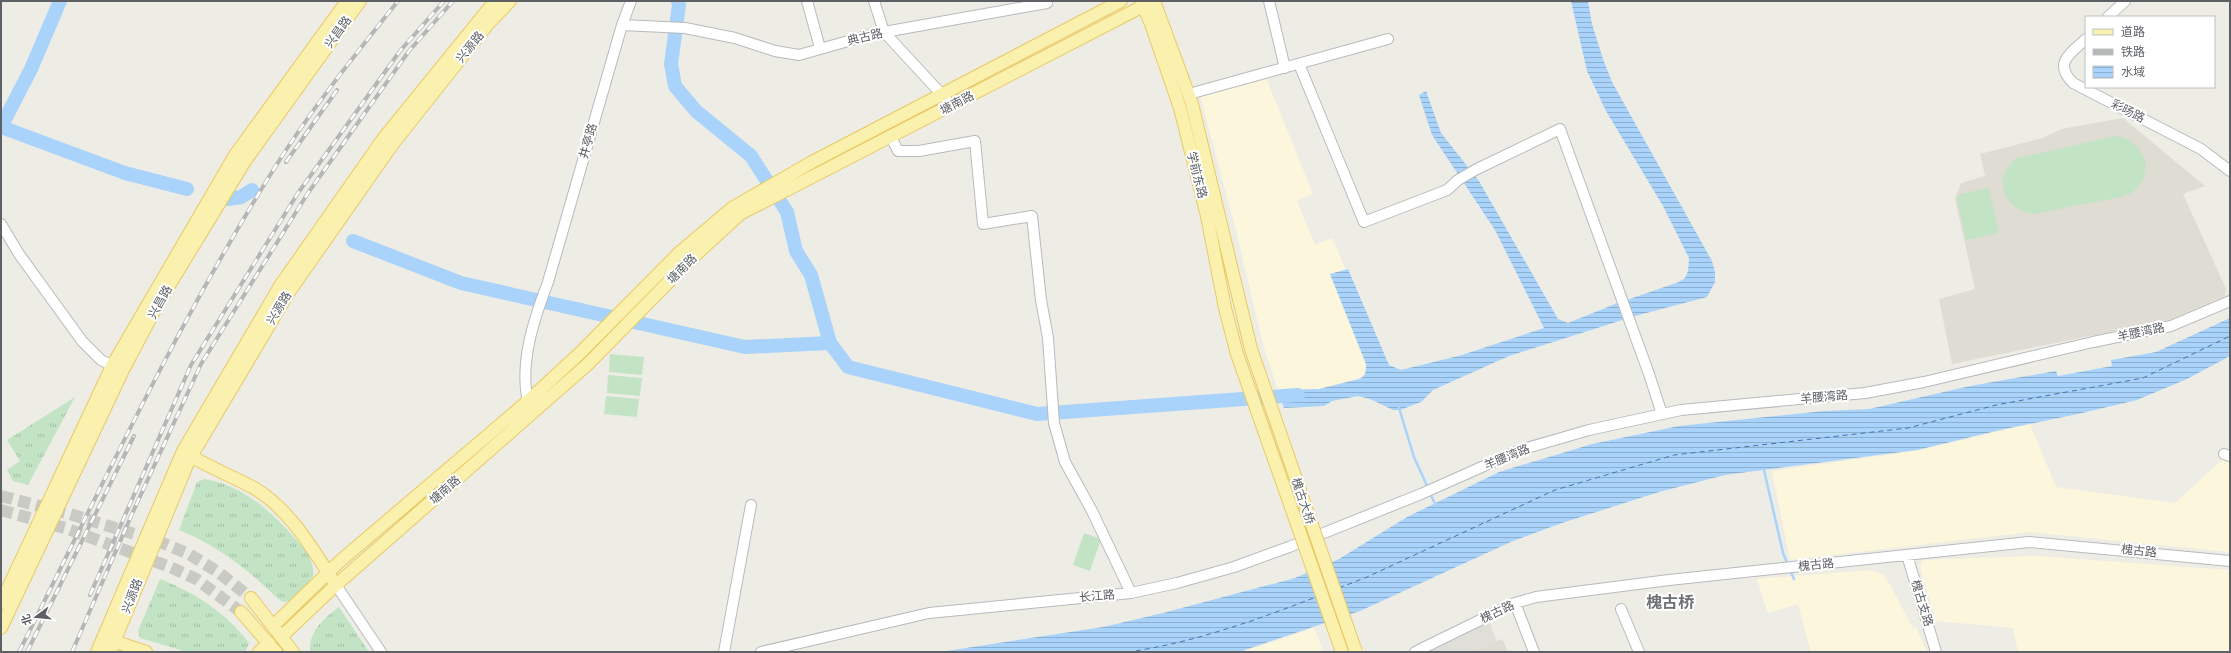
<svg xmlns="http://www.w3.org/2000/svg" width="2231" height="653" viewBox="0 0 2231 653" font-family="Quicksand,'Noto Sans SC',sans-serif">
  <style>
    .commercial { fill: #fcf6dc }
    .industrial { fill: #e0ded9 }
    .education { fill: #dedcd3 }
    .grass { fill: url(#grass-tufts) }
    .pitch { fill: #c3e4c4 }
    .water { fill: url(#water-rules) }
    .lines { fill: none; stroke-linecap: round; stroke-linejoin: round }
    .stream { stroke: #a9d3fa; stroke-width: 2.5 }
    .river { stroke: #a9d3fa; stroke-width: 14 }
    .ferry { stroke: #4774ac; stroke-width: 1; stroke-dasharray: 5 4; stroke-linecap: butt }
    .major-tunnel { stroke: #cacac5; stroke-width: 12; stroke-dasharray: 12 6; stroke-linecap: butt }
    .minor-casing { stroke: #b7babe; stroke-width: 12 }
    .major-casing { stroke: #e9c963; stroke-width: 14 }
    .minor { stroke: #fff; stroke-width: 10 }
    .major { stroke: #faf1ae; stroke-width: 12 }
    .rail-casing { stroke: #b5b6b6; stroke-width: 4 }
    .rail { stroke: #fff; stroke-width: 2.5; stroke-dasharray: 8; stroke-linecap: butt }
    .major-bridge-casing { stroke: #e9c963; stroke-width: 14; stroke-linecap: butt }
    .major-bridge { stroke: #faf1ae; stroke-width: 12 }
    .labels { text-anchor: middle; stroke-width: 4; stroke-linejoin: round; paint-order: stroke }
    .street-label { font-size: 12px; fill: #5d6065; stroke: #fff }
    .district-label { font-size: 16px; font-weight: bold; fill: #6e7276; stroke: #fff }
  </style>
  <defs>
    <pattern id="grass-tufts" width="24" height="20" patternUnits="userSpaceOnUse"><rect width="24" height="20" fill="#c3e4c4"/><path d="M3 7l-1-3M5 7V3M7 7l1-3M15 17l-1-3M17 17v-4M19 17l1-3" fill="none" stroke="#a2bca3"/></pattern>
    <pattern id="water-rules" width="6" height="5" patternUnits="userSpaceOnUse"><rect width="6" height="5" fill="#a9d3fa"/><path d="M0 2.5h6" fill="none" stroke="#8dafce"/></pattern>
  </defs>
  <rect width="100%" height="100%" fill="#eeede5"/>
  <path class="commercial" d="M1266,78l47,116 -16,7 18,44 17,-7 14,32 -16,4 36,90 -2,13 -45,12 -41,1 -14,-42 -28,-117 -36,-136z
    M2030,424l26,63 119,16 48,-44 7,2v91l-200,-20 -240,28 -18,-89 149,-21z
    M2037,556l193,14v82h-212l-5,-24 -77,-7 -16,-53 2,-8z
    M1871,570l12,4 7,11 23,43 3,-1 11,25h-116l-13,-48 -30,9 -11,-34z
    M1314,628l10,24h-82z"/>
  <path class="industrial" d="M1489,622l8,19 -26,11h-47z"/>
  <path class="education" d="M2123,118l82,68 -22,8 43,95 -1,7 -56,24 -217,44 -13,-65 36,-10 -20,-90 6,-16 24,-7 -5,-22 63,-16 18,-9z
    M1502,639l6,13h-37l26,-11z"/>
  <path class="grass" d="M75,397l-47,88 -15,-4 -6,-11 13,-9 -13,-21z
    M204,479c36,5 66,31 89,57 7,8 17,17 19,28 1,3 2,9 1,12 -3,6 -22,27 -28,26 -3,0 -6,-3 -8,-4 -28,-28 -61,-53 -98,-68l18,-48z
    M160,579c34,13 67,34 89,64l-4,9h-58l-47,-14 -2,-7z
    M339,607l30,45h-59c-1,-21 13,-33 29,-45z"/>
  <path class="pitch" d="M2116,136c13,2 22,9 28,21 6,14 -2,31 -15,37 -9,4 -20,5 -30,7 -21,4 -42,8 -64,13 -31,-3 -45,-36 -18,-56z
    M1989,188l10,45 -33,7 -9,-41 3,-5z
    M610,354l34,3 -2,18 -33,-3z
    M608,375l34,3 -2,18 -33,-3z
    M606,396l33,3 -2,18 -33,-3z
    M1084,533l17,6 -11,32 -17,-6z"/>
  <path class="water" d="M1571,1h17l4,23 11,35 9,23 100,179 3,11v10l-8,15 -72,19 -126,40 -76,34 -12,12 -21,8h-7l-23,-11 -12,-3 -26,5 -8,5 -40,2 -6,-18 41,-1 40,-10c7,-3 7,-7 7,-15l-36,-90 18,-5 41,96 12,5 61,-15 82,-27 -49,-98 -63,-95 -13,-40 7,-4 15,42 38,48 79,138 10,4 47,-19 64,-22 6,-4 3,-7 1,-13 -26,-52 -57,-95 -19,-40z
    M2230,318v38l-43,23 -50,21 -59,14 -78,16 -83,20 -192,25 -66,17 -97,31 -49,18 -153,70 -121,41h-299l163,-25 60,-14 132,-35 44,-19 68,-42 92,-45 93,-28 87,-18 145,-15 45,-2 101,-23 86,-15 2,5 54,-10 -1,-6 45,-8z"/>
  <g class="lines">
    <path class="stream" d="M1399,408l15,49 14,31
      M1764,470l19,83 5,12
      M1430,493l6,13
      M1790,570l4,9"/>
    <path class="river" d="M678,1l1,4 -8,59 4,22 21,25 55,45 36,56 9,39 15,24 19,68
      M1,127l124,46 62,16
      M1,127l30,-58 29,-68
      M228,199l13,-2 11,-7
      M353,241l108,42 284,64 85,-4 18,24 189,47 261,-19"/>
    <path class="ferry" d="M1339,588l28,-11 188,-87 119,-35 234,-27 88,-23 147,-27 87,-42
      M1127,652c62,-8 130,-32 189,-55"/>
    <path class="major-tunnel" d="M1,496l69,18 90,28 29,12 29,18 33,26
      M1,510l64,18 105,39 26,12 45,33"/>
    <defs>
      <path id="minor" d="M807,1l13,47
        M874,1l10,31 62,67
        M1269,1l16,67
        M2108,17l17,-16
        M622,25l63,3 50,10 40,13 24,4 74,-21 174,-31
        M2086,39c-16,15 -33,24 -13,44l128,66 29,22
        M1299,64l65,158 83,-32 11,-10 17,-10 85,-41 89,245 13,40
        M1189,94l199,-55
        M891,137l7,14h21l56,-10 8,83 49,-8 9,84 7,38 6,85 11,39 27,49 39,82
        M1,224l18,30 63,87 19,19 18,9
        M529,406c-11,-41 5,-87 19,-124l74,-257 9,-24
        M2224,454l6,2
        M1907,555l29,97
        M336,585l45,67
        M1515,603l19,49
        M1621,609l18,43
        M724,652l27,-147
        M761,652l168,-39 202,-20 46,-10 57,-16 55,-20 132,-53 99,-44 69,-20 92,-20 184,-17 59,-11 169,-40 78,-16 59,-25
        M1415,652l100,-49 21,-6 133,-17 360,-38 201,19"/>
      <path id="major" d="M1141,1l10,23 29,84 27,108 18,92 12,46
        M1154,1l38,103 59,245
        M185,453c22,13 46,23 69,35 34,20 57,58 78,91
        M251,598l42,54
        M1,603l111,-237 123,-211 112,-154
        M241,612l35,40
        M274,625l65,-63 189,-161 51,-47 101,-102 52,-44 80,-46 309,-161
        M1,628l122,-258 36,-68 86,-141 115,-160
        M281,637l55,-52 252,-221 102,-104 50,-46 413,-213
        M107,639l39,13
        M97,652l86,-201 97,-165 103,-147 112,-138
        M110,652l79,-192 100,-168 103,-147 96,-121 22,-23
        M259,652l10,-9"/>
    </defs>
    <use href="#minor" class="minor-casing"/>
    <use href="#major" class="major-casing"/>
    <use href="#minor" class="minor"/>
    <use href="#major" class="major"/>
    <defs>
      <path id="rail" d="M286,162l51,-72
        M90,595l101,-230 107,-172 102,-142 44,-50
        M19,652c81,-162 157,-326 253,-480 37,-60 82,-116 126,-171
        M27,652l107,-216
        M72,652l60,-138 69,-150 107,-171 101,-142 44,-50"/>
    </defs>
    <use href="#rail" class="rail-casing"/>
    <use href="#rail" class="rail"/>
    <defs>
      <path id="major-bridge" d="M1251,349l105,303
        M1237,354l105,298"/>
    </defs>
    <use href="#major-bridge" class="major-bridge-casing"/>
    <use href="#major-bridge" class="major-bridge"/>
  </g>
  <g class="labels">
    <g class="street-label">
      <text transform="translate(338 32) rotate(-54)" y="4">兴昌路</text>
      <text transform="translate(865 37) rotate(-13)" y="4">典古路</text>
      <text transform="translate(470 47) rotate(-51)" y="4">兴源路</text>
      <text transform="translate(957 103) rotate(-27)" y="4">塘南路</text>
      <text transform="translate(2128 111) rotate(27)" y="4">彩旸路</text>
      <text transform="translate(588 141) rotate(-74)" y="4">井亭路</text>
      <text transform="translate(1197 175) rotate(76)" y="4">学前东路</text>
      <text transform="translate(682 269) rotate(-45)" y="4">塘南路</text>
      <text transform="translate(160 302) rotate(-61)" y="4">兴昌路</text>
      <text transform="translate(279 308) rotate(-59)" y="4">兴源路</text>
      <text transform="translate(2141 332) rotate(-12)" y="4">羊腰湾路</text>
      <text transform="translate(1824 397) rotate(-5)" y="4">羊腰湾路</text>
      <text transform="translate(1507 457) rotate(-22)" y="4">羊腰湾路</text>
      <text transform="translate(445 490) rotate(-41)" y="4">塘南路</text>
      <text transform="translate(1303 501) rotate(71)" y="4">槐古大桥</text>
      <text transform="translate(2139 551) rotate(6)" y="4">槐古路</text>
      <text transform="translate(1816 565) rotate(-6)" y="4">槐古路</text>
      <text transform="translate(132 596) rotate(-69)" y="4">兴源路</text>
      <text transform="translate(1097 596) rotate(-5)" y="4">长江路</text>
      <text transform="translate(1922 603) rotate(73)" y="4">槐古支路</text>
      <text transform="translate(1497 612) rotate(-25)" y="4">槐古路</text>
    </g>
    <g class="district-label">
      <text x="1670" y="608">槐古桥</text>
    </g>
  </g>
  <rect width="2231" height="653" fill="none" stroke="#5d6065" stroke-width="4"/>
  <rect x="2085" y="16" width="130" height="72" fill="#ffffff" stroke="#bebfc1"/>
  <rect x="2093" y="29" width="20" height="6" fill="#faf1ae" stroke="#bebfc1"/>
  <text x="2121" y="36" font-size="12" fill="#5d6065">道路</text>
  <rect x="2093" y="49" width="20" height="6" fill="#b5b6b6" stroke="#bebfc1"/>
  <text x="2121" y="56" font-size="12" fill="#5d6065">铁路</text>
  <rect x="2093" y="66" width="20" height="12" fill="url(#water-rules)" stroke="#bebfc1"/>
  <text x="2121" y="76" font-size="12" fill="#5d6065">水域</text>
  <g transform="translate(36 617) rotate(254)" stroke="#ffffff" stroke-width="3" paint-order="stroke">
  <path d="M0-3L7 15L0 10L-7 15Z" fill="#5d6065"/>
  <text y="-6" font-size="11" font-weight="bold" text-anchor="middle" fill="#5d6065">北</text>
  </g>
</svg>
